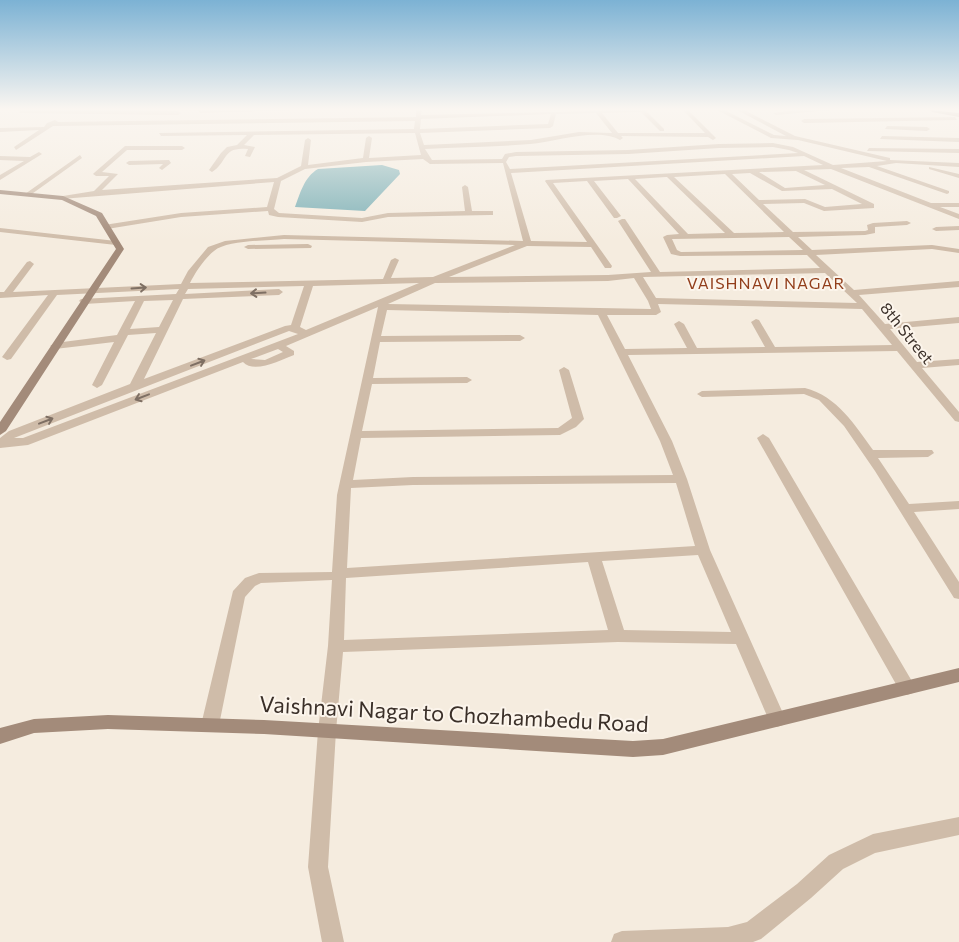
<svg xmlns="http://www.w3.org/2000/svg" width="959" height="942" viewBox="0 0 959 942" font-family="Commissioner,sans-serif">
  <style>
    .water { fill: #7bafb5 }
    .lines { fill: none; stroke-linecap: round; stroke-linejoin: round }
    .street { fill: #cfbca9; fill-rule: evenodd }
    .secondary { fill: #a38b7a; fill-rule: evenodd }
    .oneway { stroke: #7e6f63 }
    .labels { text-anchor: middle; stroke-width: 4; stroke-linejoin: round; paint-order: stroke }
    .far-neighbourhood-label { font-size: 16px; letter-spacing: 1px; fill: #923e1b; stroke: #fcf5ec }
    .far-street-label { font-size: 16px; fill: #3b3029; stroke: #fcf5ec }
    .near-street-label { font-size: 22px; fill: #3b3029; stroke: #fcf5ec }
  </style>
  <rect width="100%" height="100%" fill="#f5ecdf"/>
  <path class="water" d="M382,165l17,5 1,4 -35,37 -70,-4c5,-13 9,-30 23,-38z"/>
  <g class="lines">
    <path class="street" d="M21,110l157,1 3,2 -3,2 -159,-2z
      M198,110h93l-91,3z
      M416,110h6l-1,5 224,-5 19,19v2h-4l-19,-19 -39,1 16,20h87l-22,-23h5l28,28 -3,2 -5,-3 -87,-1 2,2 -3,2c-22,-13 -65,2 -90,4 -35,3 -70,3 -105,5l7,11 70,-1 3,-5 11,-2 112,-2 91,-6 54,-1 20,4 40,18 54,-4 -89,-21 -27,-2 -54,-28h7l50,25 12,1 -49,-26h7l51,26 95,22v2l69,3v4l-63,-4 -19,3 72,25v2l-2,1 -78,-27 -28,1 90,35h28v4h-19l19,7v5l-128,-50 -27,1 70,34v4l-50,3 -20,-8 -41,1 30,28 72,-1 3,-1 -1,-5 6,-2 34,-2 4,2 -4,2 -32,2v6l-10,2 -67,2 14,13 120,-5 27,4v4l-27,-4 -116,6 38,35 105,-9v6l-100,8 26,29 74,-7v6l-69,6 27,33 42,-3v6l-37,3 37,44v10l-4,-1 -58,-70 -269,4 44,86 15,38 23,71 76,170 -3,5 -6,2 -6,-2 -35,-81 -118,-2 -275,10 -7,79 -8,136 16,75h-22l-14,-75 10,-136 10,-85 4,-66 -71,3 -6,3 -10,11 -26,128 -3,5 -6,2 -6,-2 -3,-5 32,-134 12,-13 14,-5 73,-1 5,-77 41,-188 -92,39 8,5v4c-13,5 -40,19 -51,7l-215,83 -28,3v-10l9,-7 121,-47 26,-51 -28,2 -26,50 -5,3 -5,-3 22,-43 -59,7 -5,-3 5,-3 62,-8 18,-34 -51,3 -5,-3 2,-2 95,-5 3,-5 -122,6 -46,64 -4,1 -5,-3 46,-62 -48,3v-6h4l23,-30 3,-1 4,3 -21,28 168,-8 7,-13 20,-24 17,-6 59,-6 239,6 -20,-78 -73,1 -7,-5 -57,3 -61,7 -24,12 -7,28 5,4 83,5 26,-5 77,-2 -3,-24 3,-2 3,2 4,24h21v4h-3l-102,2 -26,5 -84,-5 -9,-2 -1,-4 -87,6 -74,12 -4,-2 1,-2 77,-12 86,-6 7,-25 -213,17 -2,-1 4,-2 31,-5 15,-15h-13l-3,-2 1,-1 31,-27h57l3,2 -3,2h-55l-25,22 16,2 -16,16 175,-12 24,-12 4,-26 3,-2 3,2 -3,25 55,-7 3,-20 3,-2 3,2 -3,20 52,-3 -6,-22 -161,2 -10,10 11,2 -5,10 -5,-1 3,-7c-26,-3 -20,13 -36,23l-3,-2 12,-17 6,-6 10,-2 10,-10 -86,1 -2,-3 255,-4 1,-8 -362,5 -37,24 -2,-3 25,-17 -39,2v-4l44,-1 3,-4 8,-3 3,2 358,-5zM596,113l16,20 -33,-1 -48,8 -107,5 -4,-12 130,-5 3,-2 3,-12zM551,114l-3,10 -128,5 1,-10zM773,147l16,3 9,3 -288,16 -4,-7 3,-5 7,-1 112,-2 91,-6zM804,156l19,9 -277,15 -1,1 42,61 -56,-1 -20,-68zM796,171l29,14 -40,3 -26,-16zM750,173l32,18 50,-2 30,15 -37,3 -20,-8 -46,1 -27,-26zM725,174l1,1 58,57 -50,1 -60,-56zM666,177h1l58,56 -37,1 -53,-55zM628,179l51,55 -12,1 -4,2 8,17 9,2 127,-1 13,13 -160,4 -35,-53h-3l-4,2 33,51 -43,3 -159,2 78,-31 64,1 14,21h6l1,-2 -59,-83 34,-2 27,37h3l4,-2 -27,-35zM789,237l14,13 -122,2 -4,-2 -5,-11zM284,239l231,6 -82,32 -42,1 8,-18 -4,-2 -4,2 -8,19 -193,4c5,-10 14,-24 24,-32 13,-11 52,-10 70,-12zM825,273l32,30 -201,-5 -13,-21zM634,278l14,23 3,8 -263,-5 47,-21 173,-2zM419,283l-113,47 -6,-3 13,-41zM304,286l-13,39 -6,1 -141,53 39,-80 96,-4 4,-3 -4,-3 -94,5 3,-5zM173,300l-14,27 -29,2 14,-28zM658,304l204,5 30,36 -117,2 -16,-27 -3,-1 -5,3 14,25 -68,1 -13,-24 -5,-3 -5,3 13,24 -62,1 -18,-34h49l5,-3zM387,310l211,5 62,126 13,34 -260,2 -60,3 8,-42 199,-3 16,-8 8,-8 -15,-49 -5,-3 -5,3 13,48 -14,10 -196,3 10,-47 95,-1 5,-3 -5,-3 -94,1 7,-36 140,-1 5,-3 -5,-3 -139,1zM289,331l9,3 -275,104h-9zM278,349l5,3 -18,8 -14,-1zM676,483l19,63 -348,22 4,-80 62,-3zM698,555l33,77 -107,-2 -22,-69zM588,562l20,68 -264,10 2,-62z
      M797,110h33l-54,5 -3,-2z
      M955,117l2,3 -153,3 -3,-2 3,-2z
      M887,126l40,1 3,2 -3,2 -42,-2z
      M882,136l77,2v4l-79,-3z
      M869,148l90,1v4l-92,-2z
      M39,152l3,2 -42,26v-5l24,-14 -24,-1v-4l30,1z
      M80,155l2,3 -53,38h-4v-2z
      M169,160l2,3 -9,7 -3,-2 4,-4 -34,1 -3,-2 3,-2z
      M929,167l30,7v4l-30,-9z
      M959,226v4l-23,1 -4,-2 4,-2z
      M0,228l116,13 4,2 -4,2 -116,-13z
      M308,244l4,2 -1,2 -63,1 -4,-2 4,-2z
      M805,388c32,8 50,37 68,62h59l2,3 -6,4 -50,1 31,46 50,-3v8l-45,3 45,70v17l-5,-1 -79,-127 -31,-45 -25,-26 -15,-6 -102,3 -5,-3 5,-3z
      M763,434l6,4 144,245 2,5 -2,5 -6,2 -6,-2 -144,-255z
      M959,817v18l-84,18 -32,16 -32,29 -50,41 -8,3h-142l3,-8 8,-3 106,-4 19,-5 50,-38 32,-29 44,-21z"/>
    <path class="secondary" d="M930,110l29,3v4l-27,-5z
      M0,190l63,6 39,17 22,36 -118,182 -6,4v-13l116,-173 -20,-33 -34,-16 -62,-6z
      M959,668v14l-296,73 -30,2 -369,-23 -156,-5 -74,4 -34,11v-16l34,-9 74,-4 156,5 369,21 30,-2z"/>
  </g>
  <defs><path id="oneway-shaft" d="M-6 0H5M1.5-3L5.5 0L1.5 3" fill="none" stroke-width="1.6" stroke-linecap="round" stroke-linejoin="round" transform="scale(1.25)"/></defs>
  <g class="oneway">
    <use href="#oneway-shaft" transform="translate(139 288) rotate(-4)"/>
    <use href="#oneway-shaft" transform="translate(258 293) rotate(177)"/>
    <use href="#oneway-shaft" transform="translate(198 363) rotate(-21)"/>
    <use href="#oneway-shaft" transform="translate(142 397) rotate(159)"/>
    <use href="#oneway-shaft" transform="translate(46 421) rotate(-21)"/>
  </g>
  <linearGradient id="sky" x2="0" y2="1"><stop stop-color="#7cb2d4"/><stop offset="0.45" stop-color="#faf6f1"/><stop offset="1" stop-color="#faf6f1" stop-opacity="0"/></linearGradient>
  <rect width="959" height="242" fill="url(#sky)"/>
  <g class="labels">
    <g class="far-neighbourhood-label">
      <text x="766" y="289">VAISHNAVI NAGAR</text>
    </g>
    <g class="far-street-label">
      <text transform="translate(907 333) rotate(51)" y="6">8th Street</text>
    </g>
    <g class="near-street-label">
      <text transform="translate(454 714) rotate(3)" y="8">Vaishnavi Nagar to Chozhambedu Road</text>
    </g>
  </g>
</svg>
